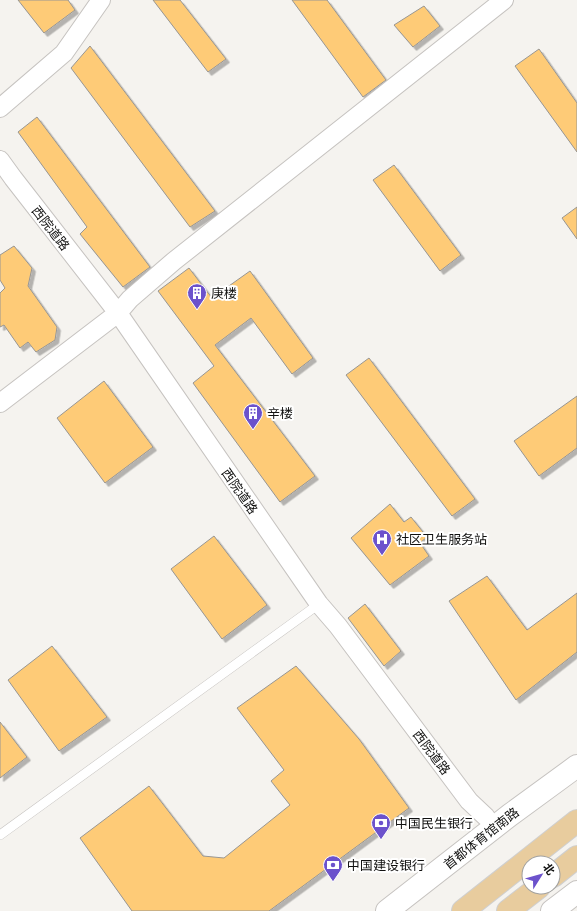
<svg xmlns="http://www.w3.org/2000/svg" width="577" height="911" viewBox="0 0 577 911" font-family="Spectral,'Noto Sans SC',serif">
  <style>
    .building { fill: #fecb77; stroke: #989693; filter: url(#shadow) }
    .lines { fill: none; stroke-linecap: round; stroke-linejoin: round }
    .service-casing { stroke: #c6c3c0; stroke-width: 10 }
    .minor-casing { stroke: #c6c3c0; stroke-width: 20 }
    .tertiary-casing { stroke: #c6c3c0; stroke-width: 24 }
    .primary-casing { stroke: #cfcfcf; stroke-width: 24 }
    .service { stroke: #fff; stroke-width: 9 }
    .minor { stroke: #fff; stroke-width: 18 }
    .tertiary { stroke: #fff; stroke-width: 22 }
    .primary { stroke: #e8cc9e; stroke-width: 22 }
    .labels { text-anchor: middle; stroke-width: 4; stroke-linejoin: round; paint-order: stroke }
    .street-label { font-size: 13px; fill: #111110; stroke: #fff }
    .poi-label { font-size: 13px; fill: #111110; stroke: #fff; text-anchor: start }
  </style>
  <defs>
    <filter id="shadow"><feDropShadow dx="3.5" dy="3.5" stdDeviation="0" flood-color="#0004"/></filter>
  </defs>
  <rect width="100%" height="100%" fill="#f5f3ef"/>
  <path class="building" d="M18,0h50l7,10 -31,23z
    M153,0h27l46,59 -18,13z
    M292,0h35l59,80 -23,17z
    M424,6l16,20 -27,21 -19,-22z
    M90,46l125,165 -25,16 -119,-159z
    M539,49l38,54v49l-62,-86z
    M37,117l113,150 -27,20 -43,-53 7,-7 -69,-95z
    M394,165l67,90 -21,16 -67,-91z
    M577,207v32l-15,-21z
    M14,246l18,22 -4,18 29,41 -2,13 -19,12 -8,-10 -8,6 -16,-23 -4,2v-34l5,-5 -5,-8v-25z
    M189,268l23,30 38,-27 63,87 -21,16 -41,-56 -36,27 100,131 -35,26 -87,-119 21,-17 -56,-75z
    M369,358l106,141 -23,17 -106,-141z
    M104,381l49,66 -48,36 -48,-65z
    M577,396v52l-38,28 -25,-35z
    M390,504l14,18 7,-5 16,20 -7,6 9,13 -39,29 -39,-47z
    M214,536l53,69 -45,34 -51,-70z
    M487,576l40,54 50,-37v59l-61,48 -67,-99z
    M365,604l36,47 -17,15 -36,-48z
    M52,646l55,71 -48,34 -51,-71z
    M296,666l63,73 50,69 -140,103h-137l-52,-73 69,-52 54,70 21,2 66,-53 -19,-24 13,-11 -47,-62z
    M0,722l27,35 -27,21z"/>
  <g class="lines">
    <defs>
      <path id="service" d="M0,835l319,-231"/>
      <path id="minor" d="M0,108l64,-55 37,-53
        M0,160l13,18 105,135 201,291 19,22 131,175 17,16
        M0,403l118,-90 12,-14 44,-38 330,-261"/>
      <path id="tertiary" d="M387,911l123,-96 67,-49
        M552,911l25,-19"/>
      <path id="primary" d="M553,876l24,-19
        M463,911l114,-90
        M508,911l31,-24"/>
    </defs>
    <use href="#service" class="service-casing"/>
    <use href="#minor" class="minor-casing"/>
    <use href="#tertiary" class="tertiary-casing"/>
    <use href="#primary" class="primary-casing"/>
    <use href="#service" class="service"/>
    <use href="#minor" class="minor"/>
    <use href="#tertiary" class="tertiary"/>
    <use href="#primary" class="primary"/>
  </g>
  <defs>
    <symbol id="building-pin" viewBox="-11 -11 22 30"><path d="M0 17L-7.5 6A9.5 9.5 0 1 1 7.5 6Z" fill="#6c52cc" stroke="#fff"/><path d="M-4-6H4V6H1V3H-1V6H-4ZM-2.5-4.3h1.7v1.8h-1.7ZM.8-4.3h1.7v1.8H.8ZM-2.5-1h1.7V.8h-1.7ZM.8-1h1.7V.8H.8Z" fill="#fff"/></symbol>
    <symbol id="hospital-pin" viewBox="-11 -11 22 30"><path d="M0 17L-7.5 6A9.5 9.5 0 1 1 7.5 6Z" fill="#6c52cc" stroke="#fff"/><path d="M-5-5h3v3.5h4V-5h3V5h-3V1.5h-4V5h-3Z" fill="#fff"/></symbol>
    <symbol id="bank-pin" viewBox="-11 -11 22 30"><path d="M0 17L-7.5 6A9.5 9.5 0 1 1 7.5 6Z" fill="#6c52cc" stroke="#fff"/><path d="M-6-4H6V4H-6ZM0-2.3a2.3 2.3 0 1 0 0 4.6a2.3 2.3 0 1 0 0-4.6Z" fill="#fff"/></symbol>
  </defs>
  <g fill-rule="evenodd">
    <use href="#building-pin" x="186" y="282" width="22" height="30"/>
    <use href="#building-pin" x="242" y="402" width="22" height="30"/>
    <use href="#hospital-pin" x="371" y="528" width="22" height="30"/>
    <use href="#bank-pin" x="370" y="812" width="22" height="30"/>
    <use href="#bank-pin" x="322" y="854" width="22" height="30"/>
  </g>
  <g class="labels">
    <g class="street-label">
      <text transform="translate(51 228) rotate(52)" y="5">西院道路</text>
      <text transform="translate(240 491) rotate(55)" y="5">西院道路</text>
      <text transform="translate(432 752) rotate(53)" y="5">西院道路</text>
      <text transform="translate(481 838) rotate(-38)" y="5">首都体育馆南路</text>
    </g>
    <g class="poi-label">
      <text x="211" y="298">庚楼</text>
      <text x="267" y="418">辛楼</text>
      <text x="396" y="544">社区卫生服务站</text>
      <text x="395" y="828">中国民生银行</text>
      <text x="347" y="870">中国建设银行</text>
    </g>
  </g>
  <g transform="translate(541 875) rotate(53)"><circle r="19" fill="#ffffff" stroke="#a0a09f"/>
  <path d="M0-3L7 15L0 10L-7 15Z" fill="#6c52cc"/>
  <text y="-6" font-size="11" font-weight="bold" text-anchor="middle" fill="#111110">北</text>
  </g>
</svg>
